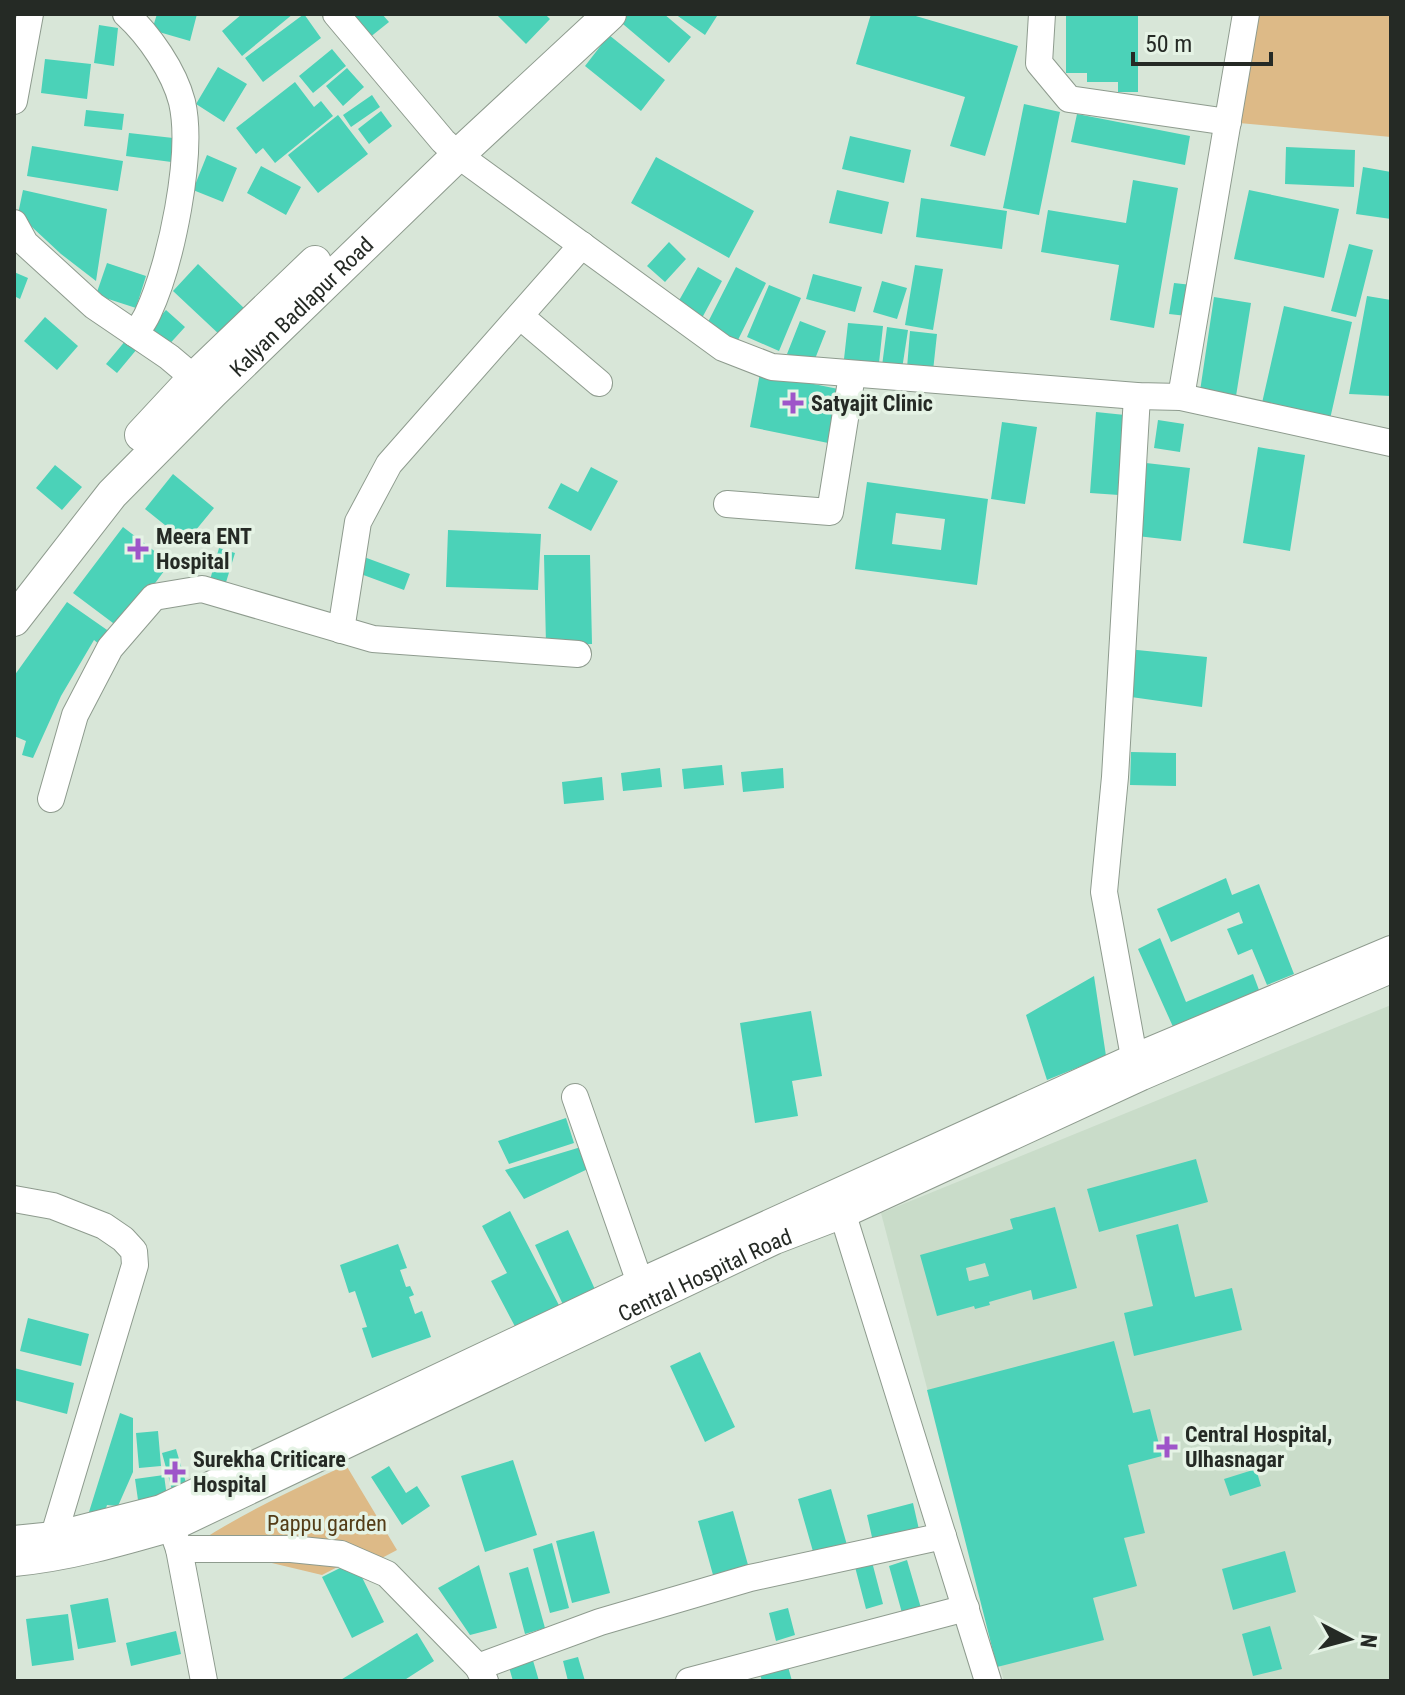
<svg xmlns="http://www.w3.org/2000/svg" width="1405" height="1695" viewBox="0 0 1405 1695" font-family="'Roboto Condensed',sans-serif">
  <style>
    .built { fill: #c9dcc9 }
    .green { fill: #ddba87 }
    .building { fill: #4bd2b8; fill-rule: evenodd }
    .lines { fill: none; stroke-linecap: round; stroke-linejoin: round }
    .minor-casing { stroke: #8e9b8e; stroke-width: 28 }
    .major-casing { stroke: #8e9b8e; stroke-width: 34 }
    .minor { stroke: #fff; stroke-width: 26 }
    .major { stroke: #fff; stroke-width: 32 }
    .poi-dot { fill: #9e55c9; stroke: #e5f3e5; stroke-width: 3 }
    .labels { text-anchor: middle; stroke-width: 7; stroke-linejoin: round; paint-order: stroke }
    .street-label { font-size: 22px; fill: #252a25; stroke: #e5f3e5 }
    .poi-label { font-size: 22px; font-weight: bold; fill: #252a25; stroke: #e5f3e5; text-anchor: start }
    .park-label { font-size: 22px; fill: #533c17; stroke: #e5f3e5 }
  </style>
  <rect width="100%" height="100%" fill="#d8e6d8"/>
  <path class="built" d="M1391,1005v676h-387l-123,-468z"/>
  <path class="green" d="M1250,14h141v123l-163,-15z
    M346,1465l51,85 -36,19 -6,-11 -33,17 -84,-20 -36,-15c45,-29 95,-52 144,-75z"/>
  <path class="building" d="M157,14h40l-7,27 -38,-11z
    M242,14h51l-51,42 -20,-25z
    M304,14l17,24 -58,44 -18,-24z
    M350,14h32l7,8 -20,16z
    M496,14h49l5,5 -24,25z
    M621,14h43l27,23 -22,26 -52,-44z
    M675,14h39l3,2 -12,19z
    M871,14h38l109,32 -33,110 -35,-10 15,-49 -109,-33z
    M1066,14h72v78h-20v-10h-31v-9h-21z
    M99,25l19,3 -4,38 -20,-3z
    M609,35l56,45 -24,31 -56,-45z
    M332,49l14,17 -33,27 -14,-17z
    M45,59l46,5 -4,35 -46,-6z
    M218,67l29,17 -23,38 -28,-18z
    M347,68l17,19 -21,19 -17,-20z
    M295,82l19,25 7,-6 12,15 -58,47 -12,-15 -7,6 -20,-26z
    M372,95l8,12 -29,20 -8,-12z
    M1024,104l36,8 -21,103 -36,-7z
    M86,110l38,4 -2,16 -38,-4z
    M381,111l11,15 -23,18 -11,-15z
    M1077,114l113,22 -5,29 -114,-23z
    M338,115l30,39 -50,39 -30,-38z
    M129,133l53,6 -3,24 -53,-7z
    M850,136l61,14 -7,33 -62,-14z
    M32,146l91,15 -5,30 -91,-15z
    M1286,147l69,3 -1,37 -69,-3z
    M207,155l30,13 -14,34 -30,-12z
    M656,157l98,54 -25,47 -98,-55z
    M261,166l40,21 -15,28 -39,-22z
    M1363,167l28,5v47l-35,-5z
    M1133,180l45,8 -24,140 -44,-8 9,-55 -78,-13 7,-42 78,13z
    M23,190l84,19 -11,72 -35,-27 -43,-40z
    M837,190l52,12 -7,32 -53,-11z
    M1249,190l90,19 -15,69 -90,-19z
    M921,198l86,13 -5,38 -86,-12z
    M669,242l17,17 -21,23 -18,-16z
    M1349,244l24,6 -17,67 -25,-6z
    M107,263l39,13 -10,32 -40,-13z
    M198,264l48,46 -25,26 -48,-45z
    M915,265l28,4 -10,61 -28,-5z
    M698,267l24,14 -20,37 -25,-14z
    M736,267l30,16 -29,59 -31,-16z
    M14,272l14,6 -8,21 -6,-3z
    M813,274l49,13 -7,25 -49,-13z
    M882,281l25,7 -10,31 -24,-7z
    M1174,283l18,2 -5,31 -18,-2z
    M769,285l32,13 -22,53 -32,-14z
    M1367,296l24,4v96l-42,-2z
    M1214,297l37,6 -15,93 -36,-5z
    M1284,306l68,16 -22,97 -68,-16z
    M166,310l19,17 -20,22 -19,-17z
    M45,317l33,29 -21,24 -33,-29z
    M800,321l26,10 -13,33 -26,-10z
    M848,323l35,3 -4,37 -35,-4z
    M887,327l21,3 -6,39 -20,-3z
    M910,331l27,3 -4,37 -26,-3z
    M126,340l11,9 -20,24 -11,-9z
    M760,373l88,18 -10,54 -88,-18z
    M1096,412l29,3 -6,80 -29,-2z
    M1158,420l26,4 -4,28 -26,-4z
    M1002,422l35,5 -12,77 -34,-5z
    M1258,447l47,8 -15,96 -47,-8z
    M1146,463l44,5 -9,73 -44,-5z
    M55,465l27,22 -20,23 -26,-22z
    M591,467l27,14 -27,50 -43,-23 13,-25 17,9z
    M173,474l41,34 -28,34 -41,-33z
    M867,482l121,17 -11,86 -122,-16zM896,513l49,6 -4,31 -49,-6z
    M123,527l47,36 -49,66 -48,-36z
    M448,530l93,4 -3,56 -92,-3z
    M219,548l16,5 -12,39 -15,-5z
    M544,555h46l2,89 -46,1z
    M364,557l46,17 -6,16 -46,-17z
    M67,602l43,30 -10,13 -6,-5 -33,56 -28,62 -11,-3 4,-14 -12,-5v-60z
    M1127,649l80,8 -5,50 -78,-11z
    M1131,752l45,1v33l-46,-1z
    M722,765l2,20 -40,4 -2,-20z
    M660,768l2,19 -39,4 -2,-18z
    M783,768l1,20 -41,4 -2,-20z
    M602,777l2,23 -40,4 -2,-22z
    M1226,878l6,17 27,-11 35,90 -27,11 -15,-36 -14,6 -11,-26 16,-6 -4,-11 -68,30 -14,-33z
    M1160,938l26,64 67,-28 9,24 -88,31 -36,-80z
    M1094,976l12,80 -59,24 -21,-65z
    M811,1011l11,65 -30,5 6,35 -43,7 -15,-100z
    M566,1118l8,25 -65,21 -11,-23z
    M581,1147l9,21 -66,31 -19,-29z
    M1196,1159l12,43 -109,30 -12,-43z
    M1055,1207l22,81 -44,12 -2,-10 -42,12 1,3 -15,4 -1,-3 -37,10 -17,-61 93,-26 -3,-10zM985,1263l4,13 -20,5 -3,-13z
    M510,1211l52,100 -43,23 -28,-53 16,-8 -25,-47z
    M1178,1224l17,73 37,-9 10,42 -108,26 -10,-43 29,-7 -17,-71z
    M568,1230l30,66 -32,15 -31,-66z
    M398,1244l9,24 -7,2 6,17 4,-1 4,9 -5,2 6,17 7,-3 9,26 -59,21 -10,-30 5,-1 -12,-36 -6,2 -9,-28z
    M28,1318l61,16 -8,32 -61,-15z
    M1114,1341l19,72 17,-4 12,47 -34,9 17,68 -21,5 13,48 -44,12 11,42 -107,27 -70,-277z
    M700,1352l35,75 -30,15 -35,-76z
    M14,1368l60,15 -7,31 -53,-14z
    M120,1413l13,5v54l-15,34 -11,-1 -4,13 -14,-6z
    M158,1431l3,35 -22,2 -3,-35z
    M176,1449l11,37 -15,4 -10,-37z
    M513,1460l24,75 -52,17 -24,-76z
    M389,1466l17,27 11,-7 13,20 -28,19 -31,-48z
    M1256,1469l5,17 -31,10 -6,-17z
    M164,1475l3,22 -29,3 -3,-21z
    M831,1489l18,63 -33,10 -18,-63z
    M913,1503l7,31 -46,12 -7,-31z
    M733,1511l17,61 -35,10 -17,-61z
    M594,1531l16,62 -38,10 -16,-62z
    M552,1543l17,65 -19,5 -17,-64z
    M1285,1551l11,41 -63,18 -11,-41z
    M871,1558l12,46 -17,5 -12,-46z
    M907,1560l14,48 -19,5 -13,-47z
    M354,1561l30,61 -32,16 -30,-61z
    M479,1565l18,63 -27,7 -32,-47z
    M528,1567l17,61 -20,6 -16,-61z
    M108,1598l8,44 -38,7 -8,-44z
    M788,1608l7,27 -19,6 -7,-28z
    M68,1614l6,46 -42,6 -6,-47z
    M1270,1626l12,43 -29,7 -11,-42z
    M176,1631l5,23 -50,12 -5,-23z
    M417,1633l17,28 -31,20h-64z
    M532,1657l7,24h-26l-5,-17z
    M578,1657l7,24h-17l-5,-20z
    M787,1663l5,18h-30l-3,-10z"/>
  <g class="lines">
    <defs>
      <g id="minor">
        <path d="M126,14c23,21 48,57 56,88 12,52 -11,162 -34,211 -3,7 -8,14 -13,21"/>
        <path d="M336,14l107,127 15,14 265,193 49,19 365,29 44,1 210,46"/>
        <path d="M1042,14l-3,49 30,36 159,23"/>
        <path d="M14,101l16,-87"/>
        <path d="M14,223l11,20 69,63 75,51 38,32"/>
        <path d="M520,316l79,67"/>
        <path d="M1137,396l-22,381 -11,115 30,165 7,16"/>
        <path d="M1181,397l65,-383"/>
        <path d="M727,504l103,8 22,-137"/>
        <path d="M341,630l17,-108 31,-58 193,-219"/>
        <path d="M51,799l24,-84 35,-67 44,-51 48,-8 171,50 205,15"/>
        <path d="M575,1097l70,200"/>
        <path d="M14,1199l39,7 51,20 19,13 11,12 1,14 -81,270"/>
        <path d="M836,1200l7,15 145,466"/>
        <path d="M173,1532l6,17 25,132"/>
        <path d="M14,1539l40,-4 107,-27 478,-226 495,-225 257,-108"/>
        <path d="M179,1549h112l50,5 46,20 91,93 7,14"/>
        <path id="s1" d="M14,1563c54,-5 106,-20 158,-35l603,-287 68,-26 299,-138 249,-107"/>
        <path d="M478,1667l122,-45 150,-44 193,-42"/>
        <path d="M689,1681l277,-73"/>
      </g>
      <g id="major">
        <path d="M141,435l53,-57 121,-116"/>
        <path id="s2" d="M14,620l98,-126 100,-101 246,-238 152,-141"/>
      </g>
    </defs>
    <use href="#minor" class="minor-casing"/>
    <use href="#major" class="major-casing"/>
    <use href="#minor" class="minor"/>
    <use href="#major" class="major"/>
  </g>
  <g class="poi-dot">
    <path d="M789 391h8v8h8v8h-8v8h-8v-8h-8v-8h8z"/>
    <path d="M134 537h8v8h8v8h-8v8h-8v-8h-8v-8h8z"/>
    <path d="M1163 1435h8v8h8v8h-8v8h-8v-8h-8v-8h8z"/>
    <path d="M171 1460h8v8h8v8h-8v8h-8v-8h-8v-8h8z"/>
  </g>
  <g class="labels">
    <g class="street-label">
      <text dy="8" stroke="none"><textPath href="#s2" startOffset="426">Kalyan Badlapur Road</textPath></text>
      <text dy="8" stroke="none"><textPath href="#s1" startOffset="752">Central Hospital Road</textPath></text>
    </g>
    <g class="poi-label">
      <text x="811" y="411">Satyajit Clinic</text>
      <text x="156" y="544">Meera ENT<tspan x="156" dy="25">Hospital</tspan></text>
      <text x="1185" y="1442">Central Hospital,<tspan x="1185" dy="25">Ulhasnagar</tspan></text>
      <text x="193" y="1467">Surekha Criticare<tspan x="193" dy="25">Hospital</tspan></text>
    </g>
    <g class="park-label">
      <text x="327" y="1531">Pappu garden</text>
    </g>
  </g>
  <rect width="1405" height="1695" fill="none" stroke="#252a25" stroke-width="32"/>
  <g transform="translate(1349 1639) rotate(96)" stroke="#e5f3e5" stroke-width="6" paint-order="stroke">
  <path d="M0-6L14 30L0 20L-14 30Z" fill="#252a25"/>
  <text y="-12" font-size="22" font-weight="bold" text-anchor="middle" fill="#252a25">N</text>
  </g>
  <path d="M1133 52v12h138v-12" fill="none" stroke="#252a25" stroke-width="4"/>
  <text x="1145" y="52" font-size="24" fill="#252a25" stroke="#e5f3e5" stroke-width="6" paint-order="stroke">50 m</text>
</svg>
